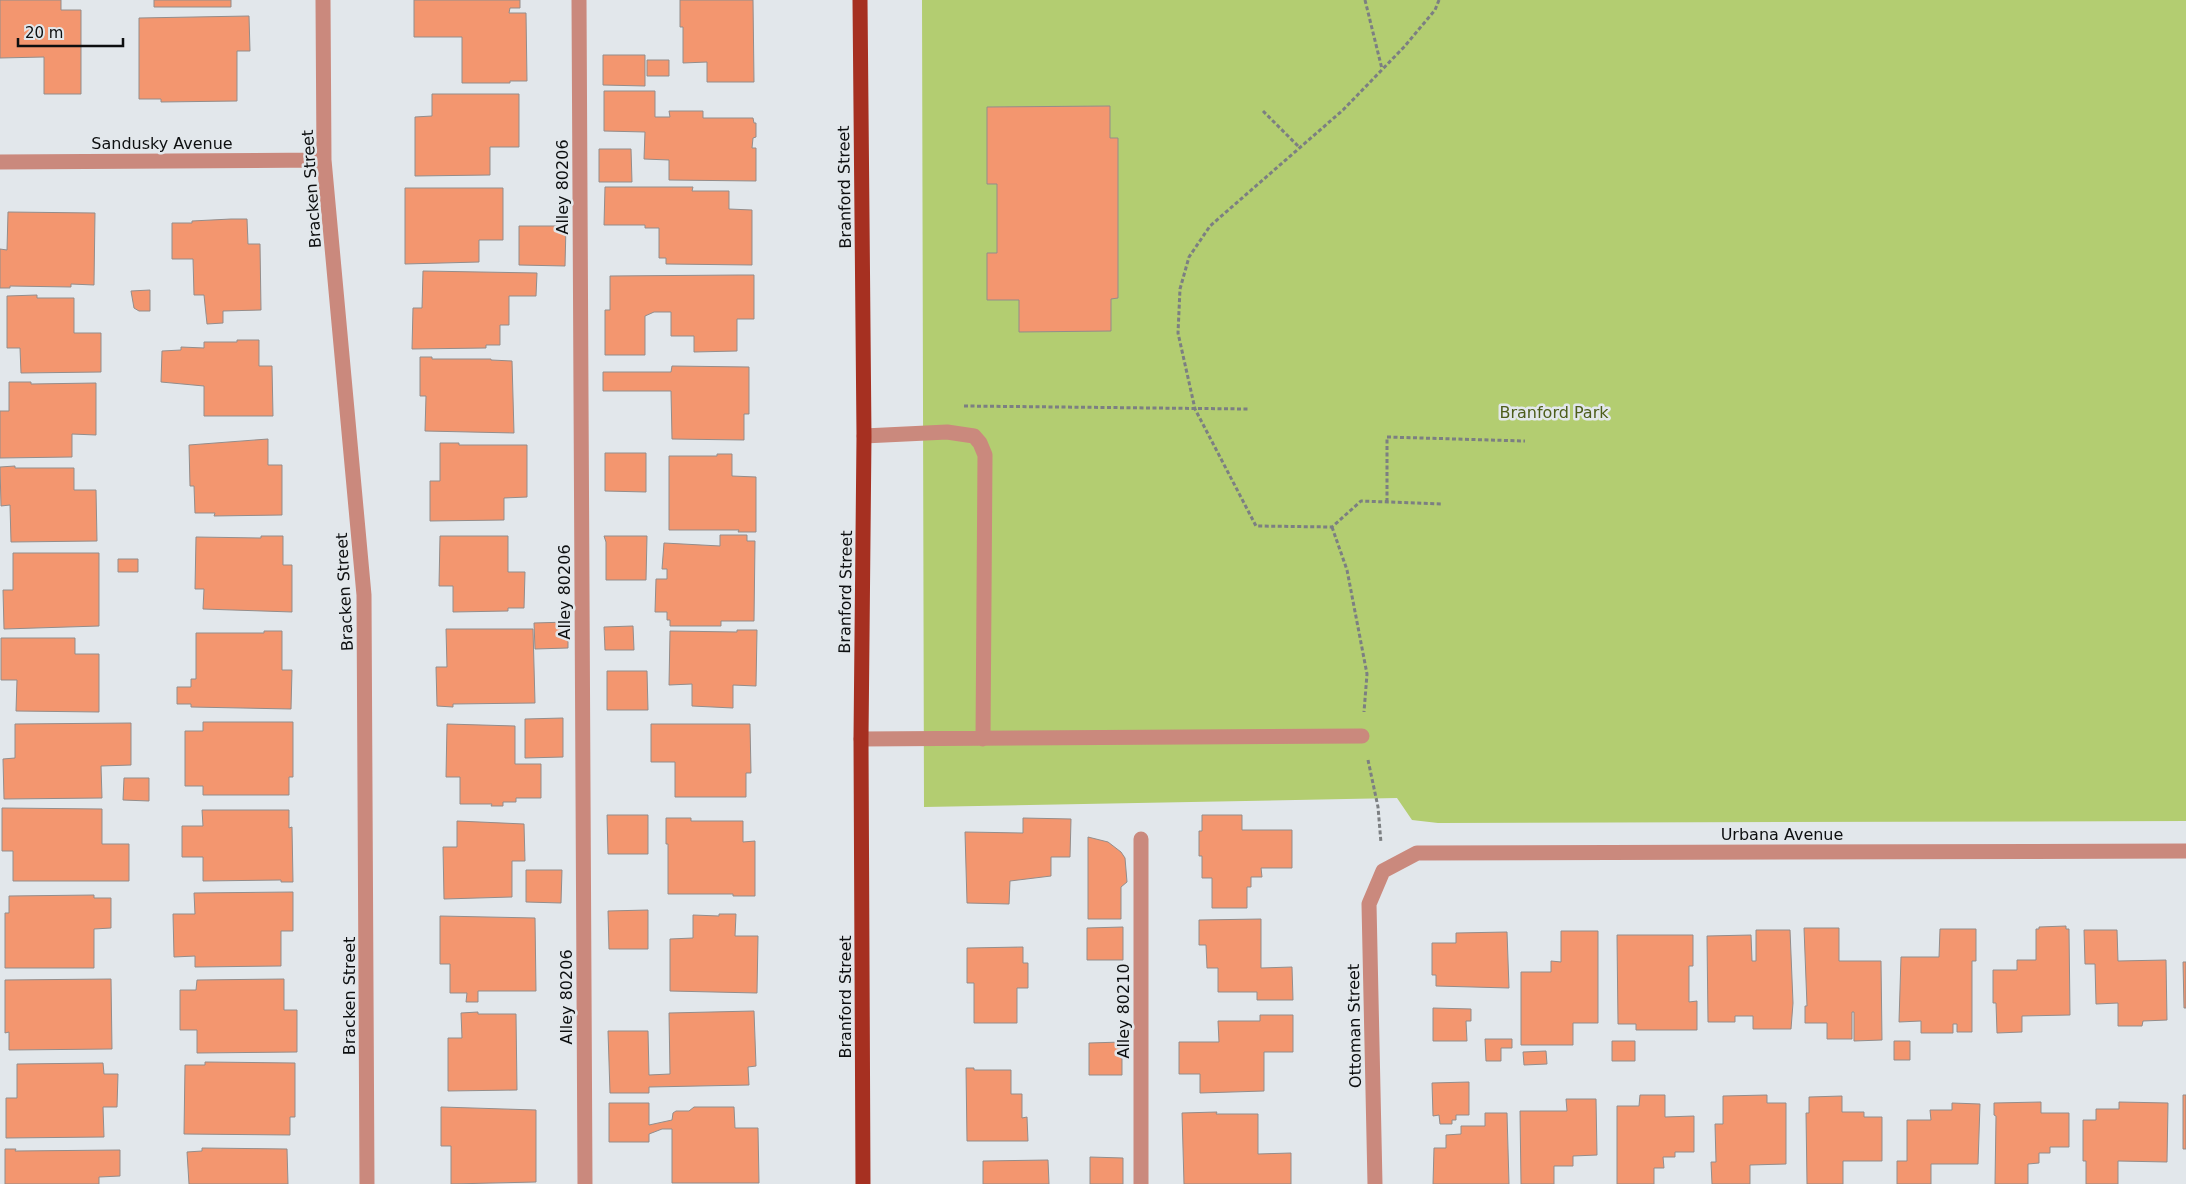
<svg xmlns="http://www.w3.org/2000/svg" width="2186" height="1184" viewBox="0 0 2186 1184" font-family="'DejaVu Sans',sans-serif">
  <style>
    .green { fill: #b3cd71 }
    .building { fill: #f3966f; stroke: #938d8b }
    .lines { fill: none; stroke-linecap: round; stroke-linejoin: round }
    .path { stroke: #7c7f82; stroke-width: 3; stroke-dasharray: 4 2.5; stroke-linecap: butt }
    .minor { stroke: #ca897d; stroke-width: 15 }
    .major { stroke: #a63021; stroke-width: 15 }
    .labels { text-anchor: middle; stroke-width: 5; stroke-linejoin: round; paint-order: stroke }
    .street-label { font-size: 16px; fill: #0d0f10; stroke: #e2e7eb }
    .park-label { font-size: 16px; fill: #4d5d1b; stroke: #e2e7eb }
  </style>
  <rect width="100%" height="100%" fill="#e2e7eb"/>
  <path class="green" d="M922,0h1264v821l-748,2 -26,-3 -15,-22 -473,9z"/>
  <path class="building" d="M0,0h61v10h20v84h-37v-37l-44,1z
    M154,0h77v7h-77z
    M414,0h106v8h-10l-1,5h17l1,68h-17v2h-48v-46h-48z
    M680,0h73l1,82h-47v-20l-24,1v-36h-3z
    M249,16l1,35h-13v50l-76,1v-3h-22v-81z
    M603,55h42v31l-42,-1z
    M647,60h22v16h-22z
    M604,91h51v26h15l-1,-6h34v7h50l1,5h2v14l-3,1 -1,10h4v33l-87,-1v-20l-25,-1 1,-27 -41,-1z
    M432,94h87v53h-29v28l-75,1v-59l17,-1z
    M1110,106v32h8v160l-7,1v32l-92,1v-32h-32v-47h10v-69h-10v-77z
    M599,149h32l1,33h-33z
    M605,187h88l-1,4h37v18l23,1v55l-86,-1v-6h-7v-30h-14v-3h-41z
    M405,188h98v52h-24v22l-74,2z
    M8,212l87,1 -1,72 -23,-1v3l-61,-1v2h-10v-39l7,1z
    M231,219h16l1,25h12l1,66 -38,1v12l-16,1 -3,-29h-10l-1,-36h-21v-36h20v-2z
    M519,226h47l-1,40 -46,-1z
    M423,271l114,2 -1,23h-27v29h-9v20h-14v3l-74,1 1,-41h9z
    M738,275h16v44h-17v32l-43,1v-16h-23v-24h-17l-9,4v39h-40v-45h5v-34z
    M150,290v21h-11l-5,-3 -3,-17z
    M37,295v3h37v35h27v39l-80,1 -1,-25h-13v-52z
    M237,340h22v26h13l1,50h-69v-30l-43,-4 1,-31 19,-1v-3l23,1v-6h33z
    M420,357h12v2h59v1l21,1 2,72 -89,-2 1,-35h-6z
    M672,366l77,1v47h-5v26l-72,-1 -1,-48h-68v-19h68z
    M9,382h22v2l65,-1v52l-24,-1v23l-72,1v-47h9z
    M268,439v26h14v50l-68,1 1,-3h-20l-1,-27h-4l-1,-41z
    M440,443h19v2h68v52l-23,1v22l-74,1v-40h10z
    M605,453h41v39l-41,-1z
    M717,454h15v22l24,1v55h-18l1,-2h-70v-74h48z
    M15,466v2h59v22h22l1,51 -86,1 -1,-37 -9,1 -1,-39z
    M720,535h27v6h8l-1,80h-33v5h-51v-6h-3v-8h-12l1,-33h11v-10h-5l2,-26 56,3z
    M261,536h22v29h9v47l-89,-3 1,-20h-9l1,-52 65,1z
    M440,536h68v36h17l-1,36h-16v3l-55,1v-26h-14z
    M604,536h43l-1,44h-40v-38z
    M13,553h86v73l-95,3 -1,-39h10z
    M118,559h20v13h-20z
    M568,622v26l-33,1 -1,-26z
    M633,626l1,24h-29l-1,-23z
    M446,629h87l2,74 -82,1v3l-16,-1 -1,-39h11z
    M737,630h20l-1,56 -23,-1v23l-41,-2v-22l-23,1 1,-54 67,1z
    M264,631h18v39h10l-1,39 -100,-2v-3h-14v-17h14v-8h5v-46h68z
    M1,638h74v16h24v58l-83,-1 1,-31h-16z
    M607,671h40l1,39h-41z
    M563,718v39l-38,1v-39z
    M203,722h90v55h-4v18h-86v-9h-18v-55h18z
    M131,723v42l-30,1 1,32 -98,1 -1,-40 12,-1v-34z
    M447,724l68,2v38h26v34h-25v4h-13v4h-12l1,-2h-32v-27h-14z
    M651,724h99l1,49h-5v24h-71v-35h-24z
    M124,778h25v23l-26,-1z
    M2,808l100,1v35h27v37h-116v-30h-11z
    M202,810h87v18l3,-1 1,55h-12v-2l-78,1v-24h-21v-31h21z
    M607,815h41v39h-40z
    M1202,815h40v15h50v38h-31l1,9h-11v10h-4v21h-35v-30h-10v-22h-3v-25h3z
    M666,818h25v3h52v21l12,-1v55h-22v-2h-65v-50h-2z
    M1023,818l48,1 -1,38h-19v19l-41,5 -1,23 -42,-1 -2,-71 58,1z
    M457,821l67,3 1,37h-13v36l-68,2 -1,-52h14z
    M1088,837l20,5 13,10 4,6 2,24 -6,5v32h-33z
    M526,870h36l-1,33 -35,-1z
    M293,892v39h-12v35l-86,1v-11l-21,1 -1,-43h22l-1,-21z
    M94,895v3h17v30l-17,1v39h-89v-55h4v-17z
    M648,910v39h-39l-1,-38z
    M719,914h17l-1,22h23l-1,57 -87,-2v-52l23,-1v-23l26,1z
    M440,916l95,2 1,73h-58v11h-12l1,-9h-17v-29h-10z
    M1261,919v49l31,-1 1,33h-36v-8h-39v-24h-11l-1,-23h-7v-25z
    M2066,926v3h3l1,86 -48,1v16l-25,1 -1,-30h-3v-33h24v-10h19v-31h3v-2z
    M1123,927v33h-36v-32z
    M1804,928h35v33h42l1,79 -28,1v-29h-2v27h-25v-16h-22v-17h2z
    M1940,929h36v32h-4v71h-15v-8h-4v9h-32v-12l-22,1 2,-65h38z
    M1756,930h34l3,73 -2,26h-38v-13h-18v6h-27l-1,-86 44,-1 1,26h4z
    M2084,930h33l1,31 48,-1 1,60 -24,1 -1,5h-24v-23l-22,1 -1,-40h-10z
    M1561,931h37v92h-25v22h-52v-73h30v-11l10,1z
    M1507,932l2,56 -73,-2v-11h-4v-32h24v-10z
    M1617,935h76v31h-4v36l8,-1v29h-61v-6h-18z
    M1023,947v16h5v25h-11v35h-43v-40h-7v-35z
    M2183,962h3v46h-2z
    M111,979l1,70 -103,1v-18l-4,1v-53z
    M284,979v31h13v42l-100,1v-23h-17v-40h16l1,-10z
    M1433,1008l38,1v12h-5l1,20h-34z
    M754,1011l2,55 -8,1 1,18 -100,2v6h-39l-2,-62h40l1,44 21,-1 -1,-61z
    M478,1012v2h38l1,76 -69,1v-53h14l-1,-25z
    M1260,1015h33v37h-29v39l-64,2v-19h-21v-32h40l-1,-21h42z
    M1485,1039h27v9h-11v13h-15z
    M1612,1041h23v20h-23z
    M1894,1041h16v19h-16z
    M1122,1042v33h-33v-32z
    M1546,1051l1,13 -23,1 -1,-13z
    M205,1062l90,1v54h-5v18l-106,-1 1,-69h20z
    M103,1063l1,11h14l-1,33h-14l1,30 -98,1v-40h11v-34z
    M966,1068h8v2h37v24h11v24l5,-1 1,24h-61z
    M1469,1082v33h-13v5h-4v4h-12l-1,-9 -6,1 -1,-33z
    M1640,1095h25v22l29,-1v36h-19v5h-12l1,11h-10v16h-37v-78h22z
    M1767,1095v8h19v61l-36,1v19h-38l-1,-22h5l-1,-38h8v-28z
    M2183,1095h3v54h-3z
    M1842,1096v16h22v5h18v44h-39v23h-36l-1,-71h3v-16z
    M1566,1099h30l1,56 -24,1v10h-19v18h-33l-1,-73h47z
    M2041,1102v11h28v34h-19v6h-11v10l-11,1v20h-33l1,-68 -2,-1v-12z
    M2119,1102l49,1 -1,59 -49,-1v23h-32v-23h-3v-41h13v-11h23z
    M609,1103h40v22l23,-5 1,-7 3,-2h13l5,-4h40l1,21h23l1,55h-87v-54h-10l-13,5v8h-40z
    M1952,1103l28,1 -2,60h-47v20h-34v-23h10v-41h24l-1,-10h22z
    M441,1107l95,3v72l-85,2v-38h-10z
    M1217,1112l-1,2h42v40l33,-1v31h-107l-2,-71z
    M1485,1113h22l2,71h-76l1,-36h12v-13l15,-1v-8h24z
    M202,1148l85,1 1,35h-99l-2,-32 15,-1z
    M5,1149h11l-1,2 105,-1v26l-21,1v7h-94z
    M1090,1157l33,1v26h-33z
    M1048,1160l1,24h-66v-23z"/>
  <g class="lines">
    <path class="path" d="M1365,0l17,69
      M1439,0l-4,10 -31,37 -61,63 -133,116 -21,31 -9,32 -2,44 17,76 61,117 76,1 29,-26 82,3
      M1263,111l36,36
      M964,406l284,3
      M1387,502v-65l138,4
      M1332,527l15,43 20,104 -3,38
      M1368,760l10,47 3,36"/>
    <path class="minor" d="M323,0l1,160 40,435 3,589
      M579,0l6,1184
      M0,162l324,-2
      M864,436l83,-4 27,4 6,7 5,12 -2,284
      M861,739l501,-3
      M1141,839v345
      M1375,1184l-6,-280 14,-33 34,-18 769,-2"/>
    <path class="major" d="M860,0l4,436 -3,303 2,445"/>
  </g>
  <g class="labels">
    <g class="street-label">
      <text x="162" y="149">Sandusky Avenue</text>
      <text transform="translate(562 187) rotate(-90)" y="6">Alley 80206</text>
      <text transform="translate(844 187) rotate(-91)" y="6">Branford Street</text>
      <text transform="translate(311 189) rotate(-94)" y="6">Bracken Street</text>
      <text transform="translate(344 592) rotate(-93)" y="6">Bracken Street</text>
      <text transform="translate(564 592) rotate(-90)" y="6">Alley 80206</text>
      <text transform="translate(845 592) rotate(-89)" y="6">Branford Street</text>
      <text x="1782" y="840">Urbana Avenue</text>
      <text transform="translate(349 996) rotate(-90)" y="6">Bracken Street</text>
      <text transform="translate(566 997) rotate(-90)" y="6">Alley 80206</text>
      <text transform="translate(845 997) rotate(-90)" y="6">Branford Street</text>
      <text transform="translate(1123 1011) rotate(-90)" y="6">Alley 80210</text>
      <text transform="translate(1354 1026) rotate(-91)" y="6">Ottoman Street</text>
    </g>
    <g class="park-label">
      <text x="1554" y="418">Branford Park</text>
    </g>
  </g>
  <path d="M18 38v8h105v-8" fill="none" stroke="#0d0f10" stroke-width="2.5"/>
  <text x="25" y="38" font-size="15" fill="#0d0f10" stroke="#e2e7eb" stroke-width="4" paint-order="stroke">20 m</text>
</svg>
